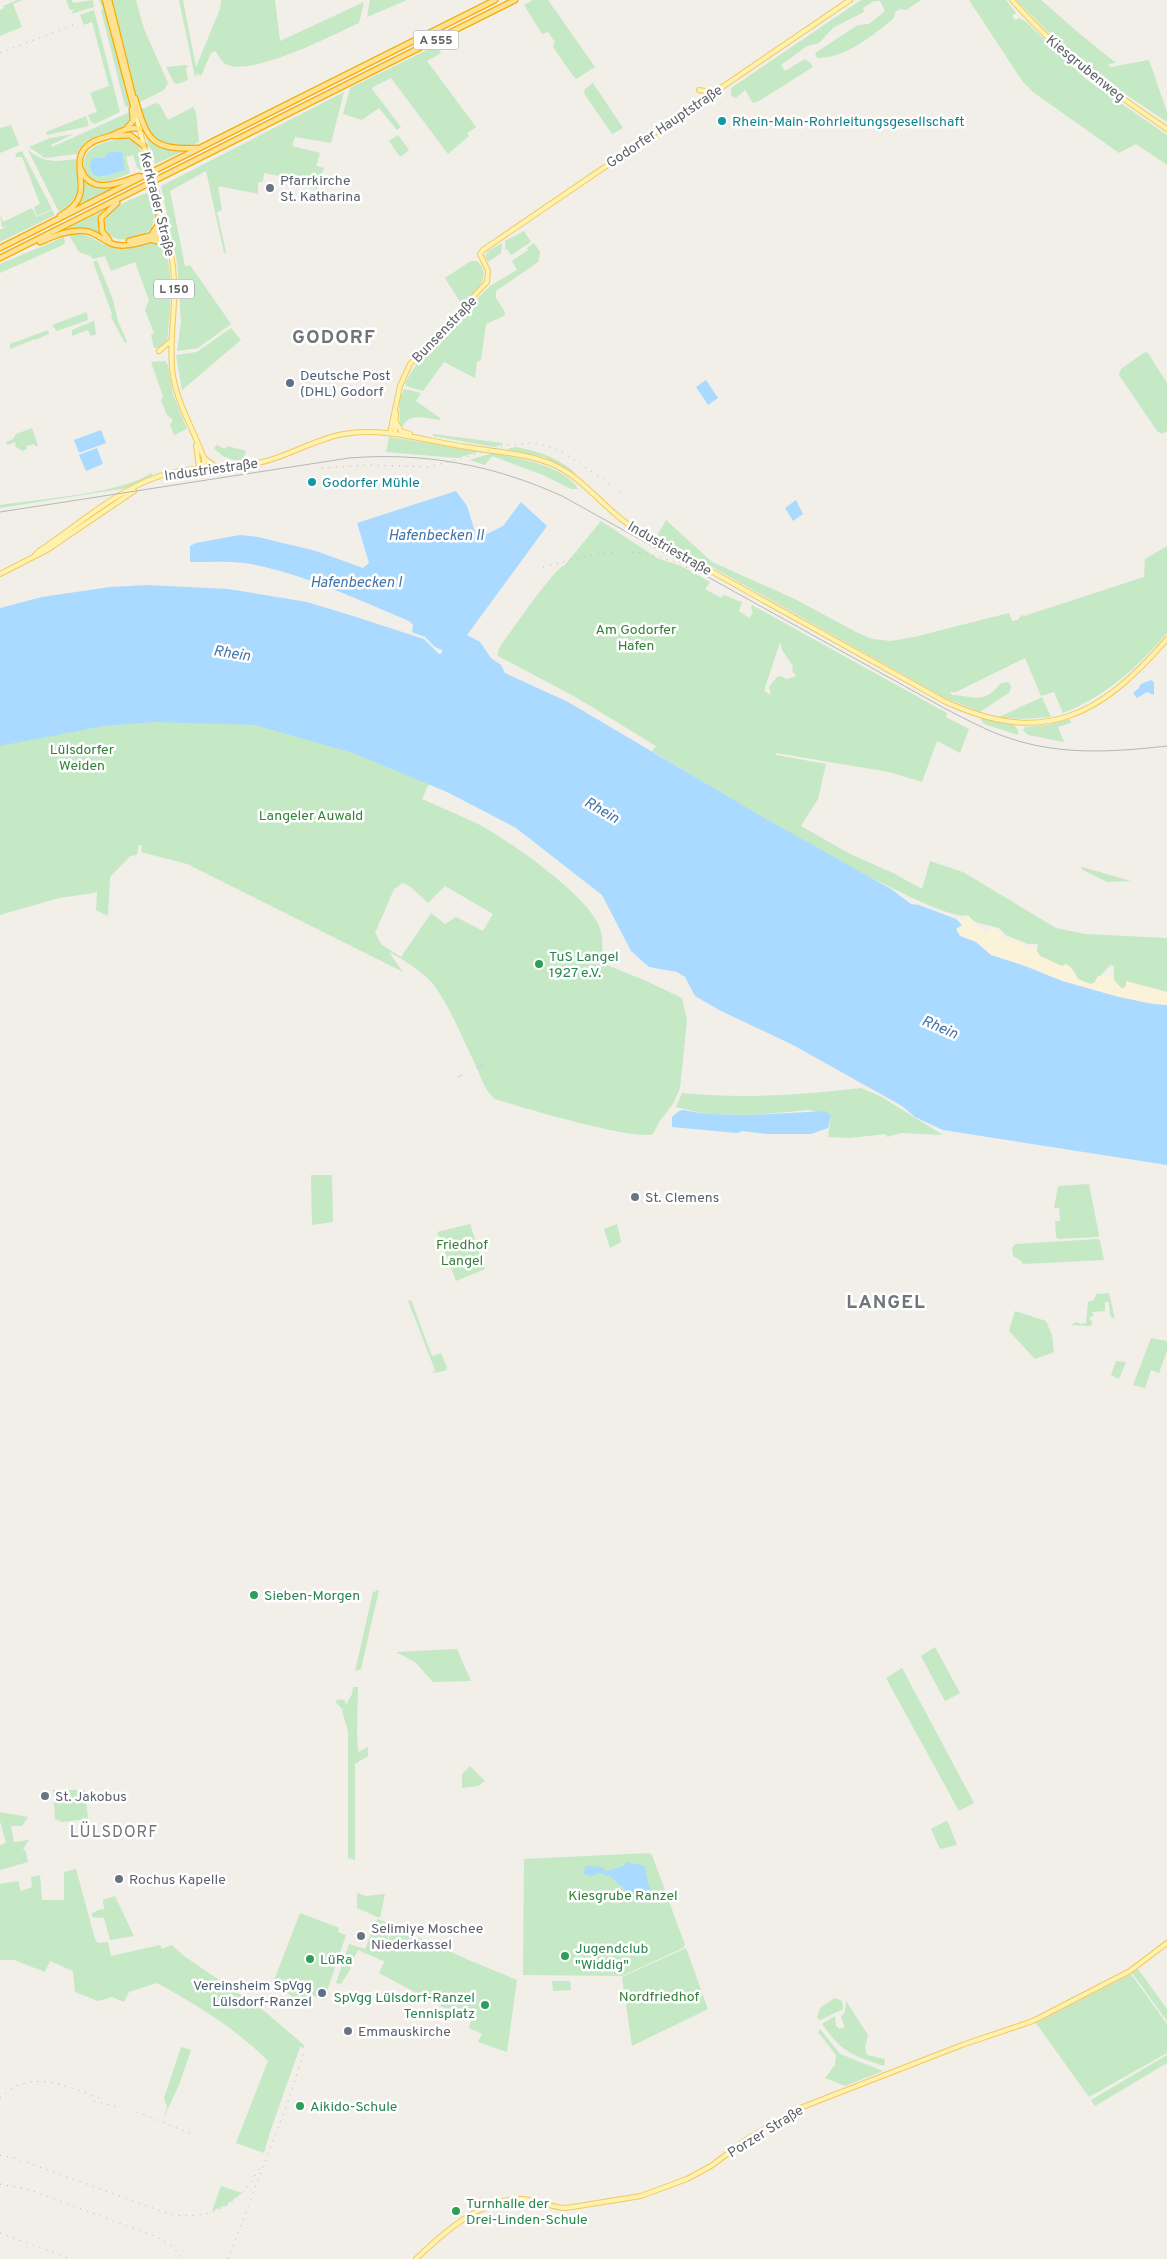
<svg xmlns="http://www.w3.org/2000/svg" width="1167" height="2259" viewBox="0 0 1167 2259" font-family="Overpass,sans-serif">
  <style>
    .green { fill: #c5e8c5; fill-rule: evenodd }
    .sand { fill: #fbf3d9 }
    .water { fill: #aadaff }
    .lines { fill: none; stroke-linecap: round; stroke-linejoin: round }
    .stream { stroke: #aadaff; stroke-width: 1 }
    .major-casing { stroke: #f2c960; stroke-width: 6 }
    .highway-casing { stroke: #f9ab00; stroke-width: 7 }
    .major { stroke: #fff2af; stroke-width: 4 }
    .highway { stroke: #fde293; stroke-width: 4.5 }
    .tram { stroke: #b6b7b8; stroke-width: 1 }
    .rail { stroke: #b6b7b8; stroke-width: 1; stroke-dasharray: 1 6; stroke-linecap: butt }
    .major-bridge-casing { stroke: #f2c960; stroke-width: 6; stroke-linecap: butt }
    .major-bridge { stroke: #fff2af; stroke-width: 4 }
    .culture-dot { fill: #0f9aa8; stroke: #fff; stroke-width: 2 }
    .worship-dot { fill: #6b7280; stroke: #fff; stroke-width: 2 }
    .service-dot { fill: #5c6f8a; stroke: #fff; stroke-width: 2 }
    .leisure-dot { fill: #2e9e5b; stroke: #fff; stroke-width: 2 }
    .labels { text-anchor: middle; stroke-width: 5; stroke-linejoin: round; paint-order: stroke }
    .shield { fill: #fff; stroke: #8f9295; stroke-width: 1 }
    .shield-label { font-size: 12px; font-weight: bold; fill: #5f6368 }
    .street-label { font-size: 14px; fill: #5f6368; stroke: #fff }
    .culture-label { font-size: 14px; fill: #0d838f; stroke: #fff; text-anchor: start }
    .worship-label { font-size: 14px; fill: #5b616d; stroke: #fff; text-anchor: start }
    .service-label { font-size: 14px; fill: #4e5e75; stroke: #fff; text-anchor: start }
    .park-label { font-size: 14px; fill: #348238; stroke: #fff }
    .leisure-label { font-size: 14px; fill: #27864d; stroke: #fff; text-anchor: start }
    .water-label { font-size: 15px; font-style: italic; fill: #4174aa; stroke: #fff }
    .quarter-label { font-size: 16px; letter-spacing: 1px; fill: #70757a; stroke: #fff }
    .district-label { font-size: 19px; font-weight: bold; letter-spacing: 1px; fill: #70757a; stroke: #fff }
  </style>
  <rect width="100%" height="100%" fill="#f1efe8"/>
  <path class="green" d="M18,0h4l-9,4 9,23 -22,9v-26l4,-2 -1,-2z
    M66,0h6l1,3 20,-3 1,7 -23,7 3,-4h-4z
    M99,0h4l27,107 -5,-1 -24,-96 2,-1z
    M111,0h25l8,29 24,54 -4,7 -26,13z
    M179,0h4l13,67 24,-58 1,-9h54l5,41 84,-39 -5,21c-24,11 -113,57 -135,40 -4,-3 -6,-9 -9,-12l-4,2 -10,23 -4,-2 -2,3z
    M370,0h37l-40,17z
    M533,0h15l47,67 -19,12 -3,-3 -20,-29 2,-5 -7,-10 -6,2 -18,-29z
    M861,0h60l-15,10 -6,-1 -5,3 -1,6c-21,17 -49,41 -77,40l-2,-5 43,-28 11,-1 16,-13 -5,-10h-6l-11,7 1,4 -30,15 -15,16 -12,3 -26,19 4,6 20,-12 5,4 3,4 -56,35 -4,1 -8,-13 -9,8 -5,-2v-8z
    M969,0h37l10,13 -4,3 3,4 4,-2 6,3 61,58 81,56v30l-31,-21 -17,9 -86,-61 -10,-10z
    M1016,0h25l39,34 36,29 -8,1 3,3 38,-7 18,52v10l-66,-44 -35,-28z
    M94,10l26,102 -25,12 -4,-2 -3,-7 9,-3 -7,-19 19,-7 -17,-64 -8,3 -4,-10z
    M437,45l4,8 -14,8 49,66 -9,6 2,3 -21,18 -57,-76 -18,9 -1,2 29,38 -4,3 -18,-22 -17,12 -19,-6 7,-26z
    M186,65l3,2 -3,1 2,12 -10,4 -4,-1 -8,-16z
    M593,83l30,45 -11,6 -27,-39 -1,-5z
    M344,92l-13,51 -36,-6 -3,9 28,7 -4,13 8,2 -7,21 -28,-5 1,-6 -26,-5 -1,8 -5,2v11l-40,-8 4,24 -5,2 9,40 -2,1 -18,-82 -36,20 15,75 5,-1 41,59 -33,24 -21,3 4,-30 -4,-59 -16,-76z
    M155,103l5,2 8,15 25,-13 3,5 3,30c-17,8 -41,6 -51,-11 -4,-7 -6,-16 -9,-23h6z
    M130,112c3,20 -27,20 -40,27 -7,4 -10,9 -13,15l-32,4 -16,-11 21,-9 24,-4 -23,11 1,2z
    M86,116l3,10 -42,9 -1,-3z
    M11,125l8,20 -19,8v-25z
    M398,135l11,15 -9,7 -11,-16z
    M146,137l23,13 13,2 -27,12z
    M127,138c15,5 15,17 19,31l-4,2 -5,-3 -4,-13 -7,2 4,15 -2,2c-15,7 -39,15 -44,-9 0,-22 26,-24 43,-27zM121,151l2,3 2,15 -22,8 -10,-19 12,-1z
    M28,150c16,13 27,12 48,9 0,26 9,37 -17,53z
    M22,151l30,58 -15,7 -3,-9 6,-3 -18,-47h-6l-1,-3z
    M81,175l11,10 31,-2 -50,25 3,-3z
    M151,191l4,19 -3,19c-11,8 -36,18 -45,2 -3,-4 -3,-10 0,-15 8,-12 31,-19 44,-25z
    M32,208l5,9 15,-7 3,5 -55,27v-12l8,-4 -6,1 -2,-13 3,8z
    M105,210l-6,13 6,16 -9,-6 -29,-2 -1,-2z
    M524,231l7,11 -20,13 -4,-6 -2,2v-10z
    M75,234c18,0 24,11 39,14 14,3 28,-8 42,-5 22,5 13,81 11,99l-6,6h-7l-3,-13 3,-2 -9,-23 4,-10 -14,-38 -24,9 -6,-15 -13,3 -1,-3 -12,-4 -10,-17z
    M64,237l1,7 -65,29v-9z
    M502,243l-1,10 -13,9 -3,-6 3,-5z
    M534,243l6,9 -2,10 -42,29v7l9,14 -1,4 -18,8 -5,36 -4,2 -2,16 -31,-16 -21,29 -17,-5 -1,-3 18,-30 67,-67 27,-16 -5,-9 16,-11 -1,-2z
    M97,260l16,40 5,21 9,21 -2,1 -14,-26 1,-3 -19,-52z
    M471,261h6c17,16 -3,32 -15,44l-17,-27z
    M87,312l1,8 -31,11 -5,-6z
    M94,321l2,13 -5,2 -3,-6 -16,6v-6z
    M231,328l10,12 -59,50 -6,-35 21,-3z
    M48,330l1,4 -14,6 -2,-1v1l-23,9v-5z
    M1145,352l3,1 19,30v48l-5,3 -5,-3 -38,-56 2,-6z
    M165,361l3,4 5,29 14,35 -13,6 -4,-10 3,-5 -6,-5 -6,-15 2,-4 -12,-34z
    M404,389l17,4 -5,8 24,17v2c-14,-1 -30,-8 -37,6l-3,-1 -1,-25z
    M32,428l6,18h-3l-1,-2 -8,2 1,3 -5,2 -7,-5 1,-4 -9,3 -1,-3 7,-3 3,-5z
    M433,434l70,9 -1,2 -8,2 -61,-11z
    M389,437l93,14 -25,7 -71,-6z
    M217,445l8,4 2,-3 19,5 -3,9c-12,1 -21,-3 -29,-12z
    M516,447c26,5 42,11 62,28l-34,-18 -38,-8z
    M493,453c24,5 73,13 85,36h-7l-28,-14 -51,-19 -7,9 -16,-5z
    M151,473l2,2 -26,13 -127,20v-3c38,-6 121,-11 151,-32z
    M666,520l46,42 83,37 61,33 16,7 19,2 23,-4 95,-24 3,8 6,-1 3,-5 3,1 120,-39 1,-18 22,-13v87c-29,34 -62,64 -104,80l-9,-21 -13,4 -16,-38 -69,34h-6l2,3c23,1 32,10 49,-12l7,-1 3,4 -1,6 -30,20 -37,-15 -286,-161z
    M601,521l56,37 24,8 29,16 -5,7 16,9 2,-3 19,7 -3,9 10,7 4,-5 -2,-5 1,-3 195,108 -1,4 23,12 -9,24 -23,-12 -15,41 -33,-10 -113,-19v2l50,9 -8,35 -17,27 49,28 43,19 29,16 8,-28 33,11 93,56 29,6 82,4v54l-41,-10v4l-4,3 -8,-9v-14l-4,-1 -16,18 -4,1 -12,-5 -2,-4 -36,-19 -3,-5 1,-7h-10l-22,-9 -7,-7 -24,-6 -7,-7c-30,11 -275,-139 -316,-164l4,-5 -77,-47 -81,-43v-5l3,-6c10,-13 53,-77 64,-80zM780,642l2,8 11,16 -1,5 4,5 -9,3 -7,-3 -3,1 -8,10 2,8 -7,-4z
    M113,673l320,101 -11,25c18,8 37,16 56,25 30,16 108,70 121,102 5,11 3,26 3,37l42,17 38,18 5,22 -7,68 -7,16 -14,18 -6,12c-18,7 -133,-27 -158,-35 -11,-9 -13,-20 -19,-33 -13,-26 -25,-58 -43,-82 -7,-10 -33,-27 -44,-32l14,20 -216,-108 -46,-12 1,-7h-3l-2,10 -7,1 -20,21 -2,39 -12,-6 1,-19 -3,2 -35,5 -59,17v-230zM403,883l8,4 17,16 17,-17 48,28 -10,17 -27,-14 -11,7 -14,-11 -30,44 -19,-12 -7,-12 19,-44z
    M1042,697l9,20 -30,2 -22,-2z
    M980,718l34,7 4,5v5l-34,-11z
    M1070,719l1,4 -13,4 6,15 -36,-7 -5,-5 2,-3 22,-2z
    M1082,867l49,14 -24,1 -26,-13z
    M861,1088l19,8 63,39 -42,-2 -14,4 -1,-3 -36,4 -22,-1 3,-21 -22,-6 -55,5 -49,-1 -29,-7 6,-14c61,6 120,2 179,-5z
    M311,1175h21l1,47 -21,3z
    M1089,1184l10,51 -1,2 -40,2 -2,-2 -1,-16h5l-1,-13h-5l4,-22z
    M470,1224l15,45 -29,12 -19,-49z
    M617,1224l4,18 -11,6 -6,-19z
    M1098,1239l2,2 4,19 -81,4 -3,-4 -7,-4 -1,-8 3,-4z
    M1109,1293l6,26 -5,-3 -1,-14h-4v9l-13,1 2,3 -5,3 3,4 -1,4 -21,-1 7,-3 3,2 6,-1 2,-21 6,-2 2,-6z
    M411,1300l21,56 9,-3 6,15 -2,3 -13,2 3,-3 -27,-69z
    M1015,1311l31,10 6,14 2,17 -19,7 -26,-28z
    M1151,1338l16,3v10l-8,22 -8,-3 -6,18 -12,-3z
    M1116,1361l10,1 -7,17 -8,-4z
    M379,1590l-18,79 -6,2 18,-79z
    M935,1647l25,46 -15,8 -24,-45z
    M457,1649l14,32 -38,1 -18,-20 -19,-10z
    M902,1668l72,135 -15,8 -73,-133z
    M353,1687h5l-1,43 1,22 10,-5v9l-13,8v96l-7,-2v-127l-6,-20 2,-3 -2,1 -7,-8 5,-2 5,1 1,5 6,-11z
    M470,1766l15,15 -7,5 -16,2v-14z
    M53,1790h32l3,29 -26,3 -7,-3z
    M0,1812l28,5 -6,9h-11l3,16 15,-2 -6,9 3,3 2,10 -28,8v-25l6,-2 -6,-22z
    M946,1821l2,1 9,23 -17,4 -9,-20z
    M649,1853l3,2 33,90 -2,3 -61,28 -99,-1 1,-116z
    M76,1869l19,70 3,4 10,-1 3,14 49,-11 2,4 10,-4 12,11 79,54 41,35v3l-4,-1 -30,85 -6,21 -28,-10 32,-82c-33,-33 -71,-56 -111,-78l-28,9 -5,10 -12,-5 -14,4 -23,-9 -2,-21 -23,-10 -5,11 -31,-12h-14v-76l18,-3 3,10 11,-4 -1,-10 9,-2 2,25h22v-28z
    M357,1893l9,3 19,-2 -5,24 -23,-10z
    M115,1896l19,40 -24,4 -6,-22 -12,-1v-4l9,-4 3,1 -1,-10z
    M300,1913l39,15 -1,4 8,3 -22,65c-3,-2 -8,-4 -12,-4 -13,2 -19,6 -28,-8l-1,1 -10,-6z
    M377,1919l11,4 2,5 -4,20 7,-22 78,35 46,19 -10,72 -29,-10 4,-8 -13,-6 3,-11 -19,-7h-5l-69,-37 6,-13 -2,1 -25,-11 -8,16 1,2 -10,16 -5,-1 13,-39 16,5z
    M686,1948l22,61 -76,37 -10,-69z
    M1138,1969l29,40v12l-35,-48z
    M1131,1974l36,50v29l-78,44 -53,-74z
    M552,1981h18l1,9 -18,1z
    M835,1998l7,3 1,8 -23,11 -3,-3 4,-10z
    M846,2001l22,34 -3,13 2,7 18,4 -1,7c-33,-11 -41,-13 -62,-42l13,-8 1,10 4,3 5,-2 -4,-10 4,-5z
    M820,2029l20,25 43,17 -38,15 -20,-8 10,-13 1,-10 -18,-23z
    M181,2047l10,3 -12,35 -15,32 3,-10 -3,-9z
    M1167,2055v8l-72,43 -4,-6z
    M221,2186l21,7 -16,12 -14,6z"/>
  <path class="sand" d="M968,916c7,7 8,12 18,16l5,-4 6,1 4,4v5l15,2 9,8 9,-2 6,10 22,10 4,-2c6,3 9,9 12,15l12,5 4,-1 4,-7h12l12,13 4,-3v-5l41,11v13l-14,-1 -34,-7 -57,-16 -37,-15 -34,-11 -15,-13 -16,-6 -5,-7 7,-4 -4,-4 7,-1z"/>
  <path class="water" d="M121,151l2,3 2,16c-10,2 -29,13 -34,0 -2,-5 0,-8 2,-12l12,-1 2,-4z
    M706,380l12,18 -10,7 -12,-18z
    M101,430l5,13 -27,10 -5,-13z
    M97,448l6,16 -17,7 -7,-16z
    M456,491l11,15 9,29 3,3 24,-12 18,-24 26,24 -80,109 13,7 11,16 10,7 4,8 63,29 200,118 123,69 20,15 8,1 37,14 6,6 -6,4 4,7 16,6 15,13 34,11 37,15 57,16 34,7 14,1v160l-224,-35 -28,-13 -13,-11 -109,-61 -72,-34 -26,-15 -10,-19 -8,-5 -28,-5 -18,-16 -29,-56 -86,-67 -69,-36 -94,-39 -98,-28 -101,-3 -51,4 -103,20v-138l42,-11 68,-10 37,-2 81,4 79,13 46,14 71,23 15,15 3,-1v-3l-7,-3 -10,-10 -13,-5 1,-7 -4,-4c-50,-21 -111,-50 -165,-58 -17,-2 -36,-1 -54,-1v-16l6,-3 44,-8 18,2 58,14 47,17 6,-5 -12,-40z
    M796,500l7,14 -10,7 -8,-13z
    M1151,680l3,2v13l-7,-3 -10,6 -4,-5 5,-4 3,-5z
    M683,1110l22,4 46,1 75,-4 5,5 -3,12 -17,6h-45l-23,-3 -6,2 -65,-6v-10l7,-6z
    M627,1862l18,4c1,10 4,22 8,30l-9,2 -19,-6 -1,-4 -6,-4 -8,-9 -4,1 -5,-3 -11,3 -6,-2 1,-8 17,1 4,4 18,-5z"/>
  <g class="lines">
    <path class="stream" d="M477,1068l7,-4
      M458,1077l4,-2"/>
    <defs>
      <path id="major" d="M1012,0c47,54 96,89 155,129
        M699,90l12,2
        M136,116l12,45
        M157,193c6,29 16,57 17,87 2,32 -6,63 -1,96 5,29 21,55 31,82v10
        M159,351l12,-10
        M396,422l5,9 9,3
        M390,433l10,-47 10,-22 77,-82 1,-11 -8,-17 3,-4 367,-250
        M395,434l1,-21
        M196,445l3,23
        M204,458l12,9
        M35,555l4,-4c38,-25 75,-59 118,-74 33,-12 67,-7 101,-14 30,-6 56,-24 86,-29 41,-7 82,7 123,13 28,5 59,6 85,17 32,14 51,44 80,63l312,174c99,46 156,16 223,-62
        M0,574l47,-24 87,-59
        M480,2201l3,5 5,1
        M416,2259c27,-26 65,-60 105,-60 16,0 30,9 45,9l75,-12 46,-17 24,-13 35,-26 54,-32 162,-63 71,-24 97,-50 37,-28"/>
      <path id="highway" d="M105,0l31,116
        M109,0l25,100
        M135,98c12,42 16,52 62,50
        M127,128l6,-7 -1,-12
        M114,136l16,-1 14,11
        M81,169c10,27 38,14 58,7
        M60,216c5,-3 11,-7 15,-12 16,-19 -8,-46 16,-61 6,-4 13,-5 19,-7 10,-4 19,-10 30,-7
        M152,234l6,-9 1,-21
        M109,240l-7,-9 -1,-13 16,-15
        M152,240l10,2 9,10
        M129,241l36,-9
        M40,242c14,-6 30,-13 45,-11 10,1 16,8 25,12 15,7 43,-3 56,-11
        M0,248l495,-248
        M0,258l515,-258"/>
    </defs>
    <use href="#major" class="major-casing"/>
    <use href="#highway" class="highway-casing"/>
    <use href="#major" class="major"/>
    <use href="#highway" class="highway"/>
    <path class="tram" d="M0,512l349,-54c75,-6 145,7 213,38l382,212c20,10 41,22 62,29 53,19 107,15 161,9"/>
    <path class="rail" d="M0,53l78,-30
      M322,468l47,-3 61,2 78,-22 22,-2 14,2 17,6 50,34
      M620,492l2,1
      M543,567c63,-16 92,-26 153,5
      M0,2098c30,-31 68,-11 102,1
      M94,2101l27,7
      M137,2112l57,23
      M0,2155l15,3 154,56c43,8 73,-11 92,-49
      M0,2184l27,5 128,47 17,10 11,13
      M0,2233l71,26
      M228,2259l61,-160 15,-47"/>
    <defs>
      <path id="major-bridge" d="M148,161l9,32"/>
    </defs>
    <use href="#major-bridge" class="major-bridge-casing"/>
    <use href="#major-bridge" class="major-bridge"/>
  </g>
  <g class="culture-dot">
    <circle cx="722" cy="121" r="5"/>
    <circle cx="312" cy="482" r="5"/>
  </g>
  <g class="worship-dot">
    <circle cx="270" cy="188" r="5"/>
    <circle cx="635" cy="1197" r="5"/>
    <circle cx="45" cy="1796" r="5"/>
    <circle cx="119" cy="1879" r="5"/>
    <circle cx="361" cy="1936" r="5"/>
    <circle cx="348" cy="2031" r="5"/>
  </g>
  <g class="service-dot">
    <circle cx="290" cy="383" r="5"/>
    <circle cx="322" cy="1993" r="5"/>
  </g>
  <g class="leisure-dot">
    <circle cx="539" cy="964" r="5"/>
    <circle cx="254" cy="1595" r="5"/>
    <circle cx="565" cy="1956" r="5"/>
    <circle cx="310" cy="1959" r="5"/>
    <circle cx="485" cy="2005" r="5"/>
    <circle cx="300" cy="2106" r="5"/>
    <circle cx="456" cy="2211" r="5"/>
  </g>
  <g class="labels">
    <g class="shield">
      <rect x="413.5" y="30.5" width="45" height="19" rx="4"/>
      <rect x="154" y="279.5" width="40" height="19" rx="4"/>
    </g>
    <g class="shield-label">
      <text x="436" y="44">A 555</text>
      <text x="174" y="293">L 150</text>
    </g>
    <g class="street-label">
      <text transform="translate(1086 68) rotate(39)" y="5">Kiesgrubenweg</text>
      <text transform="translate(664 126) rotate(-34)" y="5">Godorfer Hauptstraße</text>
      <text transform="translate(158 204) rotate(76)" y="5">Kerkrader Straße</text>
      <text transform="translate(444 329) rotate(-46)" y="5">Bunsenstraße</text>
      <text transform="translate(211 469) rotate(-8)" y="5">Industriestraße</text>
      <text transform="translate(670 548) rotate(30)" y="5">Industriestraße</text>
      <text transform="translate(765 2131) rotate(-32)" y="5">Porzer Straße</text>
    </g>
    <g class="culture-label">
      <text x="732" y="126">Rhein-Main-Rohrleitungsgesellschaft</text>
      <text x="322" y="487">Godorfer Mühle</text>
    </g>
    <g class="worship-label">
      <text x="280" y="185">Pfarrkirche<tspan x="280" dy="16">St. Katharina</tspan></text>
      <text x="645" y="1202">St. Clemens</text>
      <text x="55" y="1801">St. Jakobus</text>
      <text x="129" y="1884">Rochus Kapelle</text>
      <text x="371" y="1933">Selimiye Moschee<tspan x="371" dy="16">Niederkassel</tspan></text>
      <text x="358" y="2036">Emmauskirche</text>
    </g>
    <g class="service-label">
      <text x="300" y="380">Deutsche Post<tspan x="300" dy="16">(DHL) Godorf</tspan></text>
      <text x="312" y="1990" text-anchor="end">Vereinsheim SpVgg<tspan x="312" dy="16">Lülsdorf-Ranzel</tspan></text>
    </g>
    <g class="park-label">
      <text x="636" y="634">Am Godorfer<tspan x="636" dy="16">Hafen</tspan></text>
      <text x="82" y="754">Lülsdorfer<tspan x="82" dy="16">Weiden</tspan></text>
      <text x="311" y="820">Langeler Auwald</text>
      <text x="462" y="1249">Friedhof<tspan x="462" dy="16">Langel</tspan></text>
      <text x="623" y="1900">Kiesgrube Ranzel</text>
      <text x="659" y="2001">Nordfriedhof</text>
    </g>
    <g class="leisure-label">
      <text x="549" y="961">TuS Langel<tspan x="549" dy="16">1927 e.V.</tspan></text>
      <text x="264" y="1600">Sieben-Morgen</text>
      <text x="575" y="1953">Jugendclub<tspan x="575" dy="16">"Widdig"</tspan></text>
      <text x="320" y="1964">LüRa</text>
      <text x="475" y="2002" text-anchor="end">SpVgg Lülsdorf-Ranzel<tspan x="475" dy="16">Tennisplatz</tspan></text>
      <text x="310" y="2111">Aikido-Schule</text>
      <text x="466" y="2208">Turnhalle der<tspan x="466" dy="16">Drei-Linden-Schule</tspan></text>
    </g>
    <g class="water-label">
      <text x="436" y="540">Hafenbecken II</text>
      <text x="356" y="587">Hafenbecken I</text>
      <text transform="translate(232 653) rotate(9)" y="5">Rhein</text>
      <text transform="translate(602 810) rotate(30)" y="5">Rhein</text>
      <text transform="translate(940 1027) rotate(23)" y="5">Rhein</text>
    </g>
    <g class="quarter-label">
      <text x="114" y="1837">LÜLSDORF</text>
    </g>
    <g class="district-label">
      <text x="334" y="343">GODORF</text>
      <text x="886" y="1308">LANGEL</text>
    </g>
  </g>
</svg>
